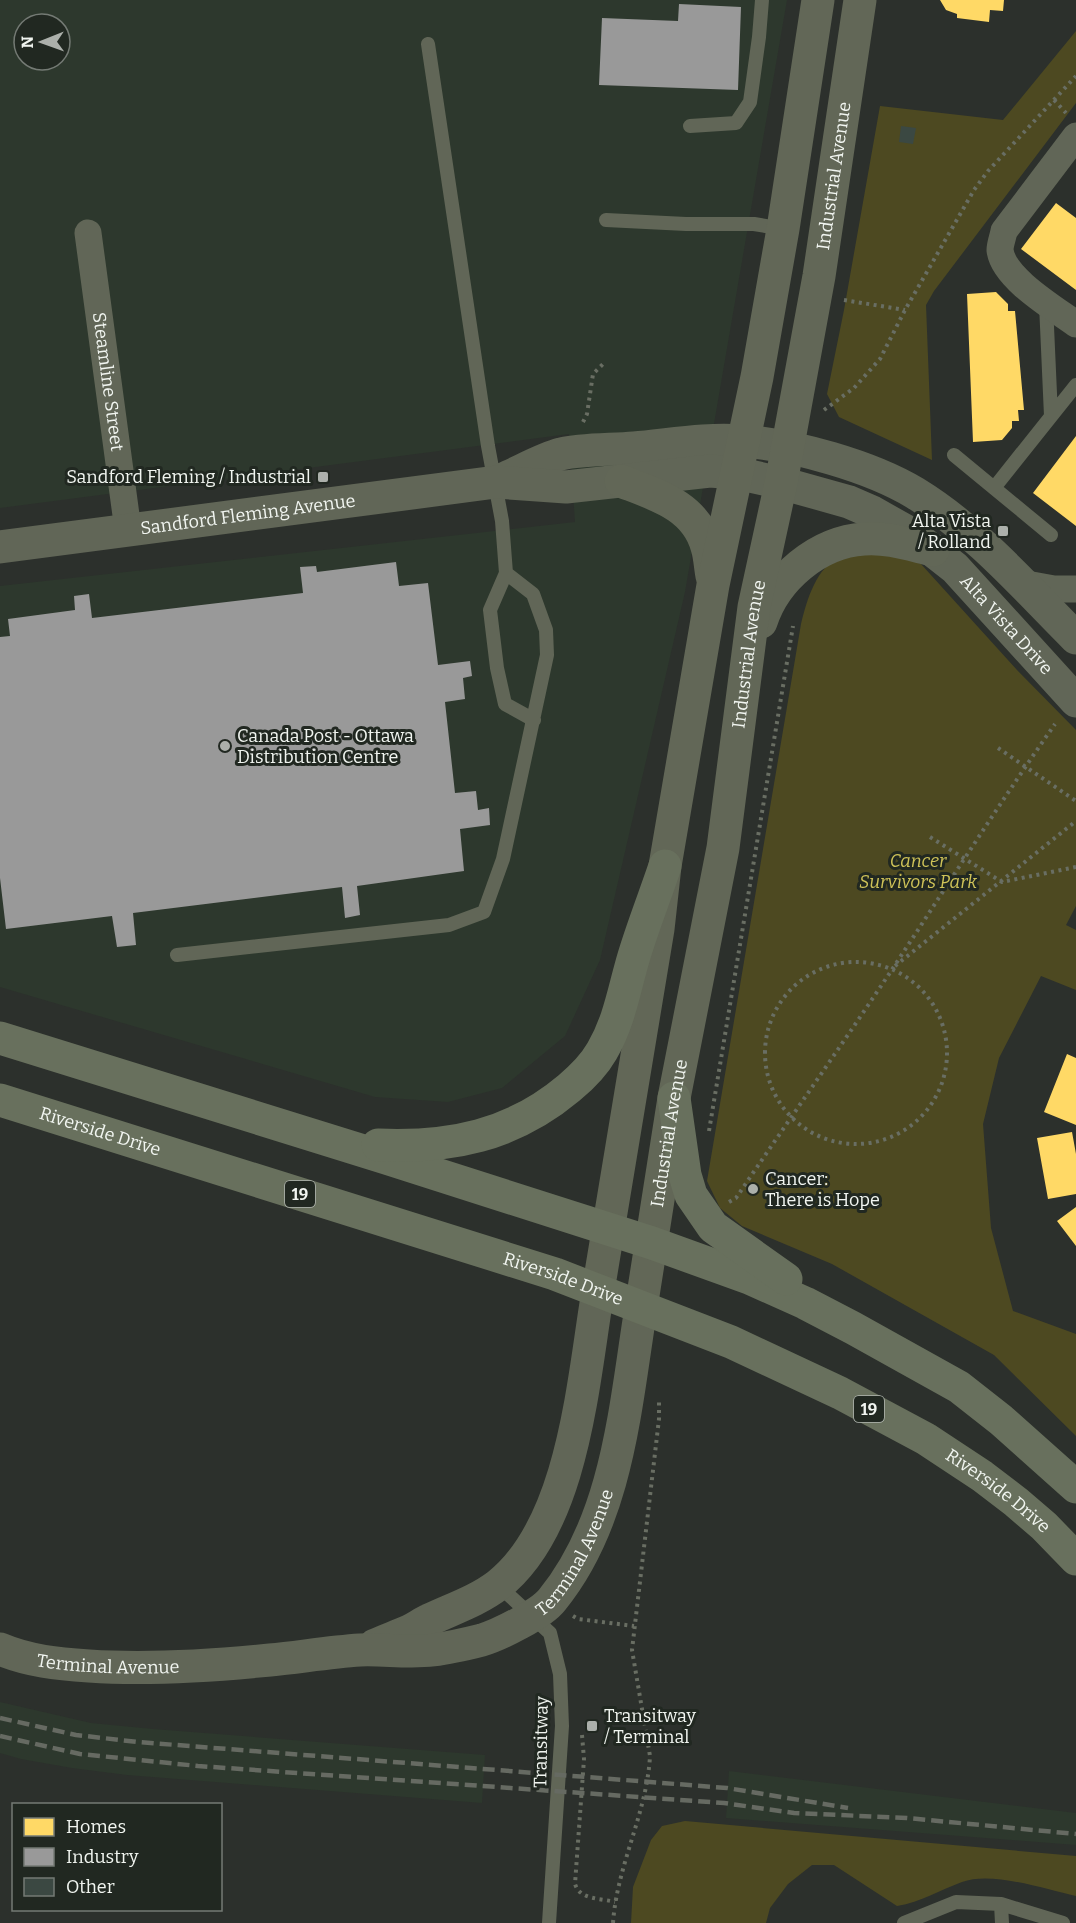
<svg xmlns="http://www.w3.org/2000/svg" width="1076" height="1923" viewBox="0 0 1076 1923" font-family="Bitter,serif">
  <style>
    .built { fill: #2d382d; fill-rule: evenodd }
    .green { fill: #4d4921 }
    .homes { fill: #ffd966 }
    .industry { fill: #999 }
    .building { fill: #3b4842 }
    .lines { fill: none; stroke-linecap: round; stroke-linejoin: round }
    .path { stroke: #696e63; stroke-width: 4; stroke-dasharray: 3 4.5; stroke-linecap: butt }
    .service { stroke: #616657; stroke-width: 14 }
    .minor { stroke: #616657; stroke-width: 27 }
    .tertiary { stroke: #616657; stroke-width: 33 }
    .secondary { stroke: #626757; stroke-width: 33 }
    .primary { stroke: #68705d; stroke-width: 33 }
    .rail { stroke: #666a62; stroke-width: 4.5; stroke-dasharray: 12 6; stroke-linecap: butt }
    .poi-dot { fill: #acb0ab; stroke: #212821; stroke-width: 2 }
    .labels { text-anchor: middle; stroke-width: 6; stroke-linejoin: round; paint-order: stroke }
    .shield { fill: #212821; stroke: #b3b8b2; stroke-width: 1.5 }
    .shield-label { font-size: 16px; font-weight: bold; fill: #f1f5f0 }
    .street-label { font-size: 18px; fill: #f1f5f0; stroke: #212821 }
    .poi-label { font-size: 18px; fill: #f1f5f0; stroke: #212821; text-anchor: start }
    .park-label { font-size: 18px; font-style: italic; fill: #cfc358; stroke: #212821 }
  </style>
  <rect width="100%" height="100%" fill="#2c302c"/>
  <path class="built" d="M0,0h787l-102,592 -85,368 -35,76 -63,52 -54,14 -73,-5 -375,-110v-401l575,-64 -6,-88 -569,74zM24,24h36v36h-36z
    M0,1702l91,21 62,6 332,26 -3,48 -355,-28 -55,-7 -51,-9 -21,-6z
    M729,1771l347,42v32l-350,-27z"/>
  <path class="green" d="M1076,31v72l-142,188 -8,14 6,155 -93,-43 -12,-23 17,-84 36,-204 123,14z
    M889,551l32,13 96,106 59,60v176l-10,19 10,5v60l-35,-14 -42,82 -16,66 8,104 22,83 63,23v102l-82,-81 -162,-91 -90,-38 -22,-18 -13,-27 94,-557c6,-24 15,-57 40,-68 8,-4 37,-4 48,-5z
    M685,1821l391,35v40c-31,-7 -84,-25 -114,-14 -22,8 -41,20 -65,24l-63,-41h-22l-24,19 -18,24 -4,15h-135l2,-36 18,-47 11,-14z"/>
  <path class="homes" d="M940,0h64l-1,11 -13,-1 -1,12 -32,-4v-4l-11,-4z
    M1056,203l20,15v72l-55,-41z
    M996,292l12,12v7h7l9,99h-6l1,11h-7v7l-10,12 -29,2 -6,-148z
    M1076,436v90l-43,-33z
    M1067,1054l9,4v67l-32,-13z
    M1072,1132l4,22v40l-28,5 -11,-61z
    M1076,1207v39l-19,-25z"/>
  <path class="industry" d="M679,4l62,3 -3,83 -139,-5 3,-67 76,3z
    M396,562l3,24 29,-3 10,82 32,-4 2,15 -9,2 2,21 -20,3 10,91 21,-2 2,19 11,-2 1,17 -30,4 4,42 -107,15 3,29 -15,3 -3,-31 -209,26 3,32 -19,2 -5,-31 -106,13 -6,-51v-241l10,-1 -2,-17 67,-9 -1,-14 15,-2 3,24 211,-25 -3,-26 16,-1 1,6z"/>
  <path class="building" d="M901,126l15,2 -3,16 -14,-2z"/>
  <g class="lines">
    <path class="path" d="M1054,100l12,13
      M844,300l61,10
      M824,410l30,-22 26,-29 25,-49 69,-120 14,-19 88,-95
      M583,422l4,-8 6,-40 11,-11
      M998,748l78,53
      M930,837l72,45 74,-15
      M765 1053a91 91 0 1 1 182 0a91 91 0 1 1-182 0Z
      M895,966l181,-145
      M709,1131l84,-505
      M729,1202l7,-4c52,-77 106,-153 157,-230 54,-82 106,-164 162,-244
      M573,1616l5,3 56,7
      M582,1735l2,24 -9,125c5,16 25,14 40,18
      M613,1923c4,-58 34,-110 37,-167l-18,-106 27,-231v-21"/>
    <path class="service" d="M428,44l60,402 14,75 4,52 -16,37 7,58 8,36 29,16
      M690,126l46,-3 14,-21 9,-65 3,-37
      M606,220l80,4h68l29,5
      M1046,304l5,112
      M954,455l97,80
      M994,488l82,-103
      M177,955l272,-30 35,-13 19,-53 44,-204 -1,-25 -13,-36 -27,-21
      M498,1585l52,48 10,41 2,52 -13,197
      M1001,1904l1,19
      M904,1923l52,-21 45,2 62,19"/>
    <g class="minor">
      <path d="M1076,136l-72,95c-1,6 -4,13 -4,19 3,28 54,58 76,74"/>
      <path id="s1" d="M88,233l40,297"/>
      <path d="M1021,583l33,6h22"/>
    </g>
    <g class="tertiary">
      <path d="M503,479c19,-8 39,-20 58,-25 21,-5 51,-4 73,-6 35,-3 73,-10 108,-7 53,4 128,25 173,52 62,38 110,94 161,145"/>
      <path id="s2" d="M0,547l496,-65 70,5 144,-16 26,2 45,10 68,19 23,10 41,23 42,33 121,133"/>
      <path d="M375,1645c11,-5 23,-9 34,-14 7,-3 13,-8 20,-11 23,-11 48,-19 69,-35 76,-60 85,-205 100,-294"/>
      <path id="s3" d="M0,1649c28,12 58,15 89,17 60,4 121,0 181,-6 30,-3 60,-8 90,-10 24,-1 49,3 73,0 16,-2 33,-6 49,-10 17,-5 59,-26 70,-40 66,-81 73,-193 89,-292"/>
    </g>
    <g class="secondary">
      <path d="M621,481c36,14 75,25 86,66 3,9 3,19 5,29"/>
      <path d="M761,622c14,-44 57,-80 103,-83 23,-2 47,6 69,11"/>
      <path d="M598,1291l60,-362 7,-63 48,-281 44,-208 26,-148 35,-229"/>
      <path id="s4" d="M641,1308l33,-210 49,-250 31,-241 27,-124 38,-207 41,-276"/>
    </g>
    <g class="primary">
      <path d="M0,1038l386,120 266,85 97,35 56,25 48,25 106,59 42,33 75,67"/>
      <path d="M674,1098l11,77 6,20 22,32 73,52"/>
      <path id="s5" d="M0,1100l555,174 176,68 109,51 86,46 56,37 34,26 28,24 32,33"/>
      <path d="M378,1145c72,3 134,-9 191,-57 12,-10 25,-23 33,-37 18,-31 22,-62 32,-95 9,-30 21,-60 31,-90"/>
    </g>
    <path class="rail" d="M0,1718l76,17 62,7 589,46 121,20
      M0,1736l80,18 118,12 526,37 70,10 113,5 169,16"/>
  </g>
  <g class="poi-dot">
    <rect x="317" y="471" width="12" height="12" rx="3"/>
    <rect x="997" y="525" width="12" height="12" rx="3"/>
    <circle cx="225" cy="746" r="6"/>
    <circle cx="753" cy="1189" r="6"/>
    <rect x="586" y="1720" width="12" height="12" rx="3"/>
  </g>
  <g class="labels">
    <g class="shield">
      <rect x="285" y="1181" width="30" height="26" rx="4.5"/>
      <rect x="854" y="1396" width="30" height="26" rx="4.5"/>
    </g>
    <g class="shield-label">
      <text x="300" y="1200">19</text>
      <text x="869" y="1415">19</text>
    </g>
    <g class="street-label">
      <text dy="6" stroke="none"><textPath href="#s4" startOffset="1149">Industrial Avenue</textPath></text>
      <text dy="6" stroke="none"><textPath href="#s1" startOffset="150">Steamline Street</textPath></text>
      <text dy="6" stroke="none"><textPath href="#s2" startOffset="250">Sandford Fleming Avenue</textPath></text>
      <text dy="6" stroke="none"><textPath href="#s2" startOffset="1060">Alta Vista Drive</textPath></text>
      <text dy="6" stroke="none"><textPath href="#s4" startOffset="663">Industrial Avenue</textPath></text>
      <text dy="6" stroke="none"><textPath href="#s5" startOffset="105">Riverside Drive</textPath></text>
      <text dy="6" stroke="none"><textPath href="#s4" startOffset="177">Industrial Avenue</textPath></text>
      <text dy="6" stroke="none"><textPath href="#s5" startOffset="591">Riverside Drive</textPath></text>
      <text dy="6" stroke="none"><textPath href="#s5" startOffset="1077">Riverside Drive</textPath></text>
      <text dy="6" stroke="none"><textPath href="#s3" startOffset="620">Terminal Avenue</textPath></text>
      <text dy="6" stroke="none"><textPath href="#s3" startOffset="110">Terminal Avenue</textPath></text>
      <text transform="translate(541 1742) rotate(-89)" y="6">Transitway</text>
    </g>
    <g class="poi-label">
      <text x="311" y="483" text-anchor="end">Sandford Fleming / Industrial</text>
      <text x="991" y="527" text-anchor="end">Alta Vista<tspan x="991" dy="21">/ Rolland</tspan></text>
      <text x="237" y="742">Canada Post - Ottawa<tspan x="237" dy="21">Distribution Centre</tspan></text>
      <text x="765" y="1185">Cancer:<tspan x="765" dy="21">There is Hope</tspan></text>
      <text x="604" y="1722">Transitway<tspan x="604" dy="21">/ Terminal</tspan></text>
    </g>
    <g class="park-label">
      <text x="918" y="867">Cancer<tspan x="918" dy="21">Survivors Park</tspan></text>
    </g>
  </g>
  <rect x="12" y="1803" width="210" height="108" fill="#212821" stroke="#747a74" stroke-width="1.5"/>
  <rect x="24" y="1818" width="30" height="18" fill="#ffd966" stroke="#747a74" stroke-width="1.5"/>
  <text x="66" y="1833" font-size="18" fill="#f1f5f0">Homes</text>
  <rect x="24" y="1848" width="30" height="18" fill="#999999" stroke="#747a74" stroke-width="1.5"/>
  <text x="66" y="1863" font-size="18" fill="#f1f5f0">Industry</text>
  <rect x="24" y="1878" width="30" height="18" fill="#3b4842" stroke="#747a74" stroke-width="1.5"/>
  <text x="66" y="1893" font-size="18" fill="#f1f5f0">Other</text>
  <g transform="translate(42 42) rotate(269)"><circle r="28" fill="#212821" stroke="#747a74" stroke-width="1.5"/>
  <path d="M0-4.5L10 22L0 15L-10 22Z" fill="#acb0ab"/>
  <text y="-9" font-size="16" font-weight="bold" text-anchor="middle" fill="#f1f5f0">N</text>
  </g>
</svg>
